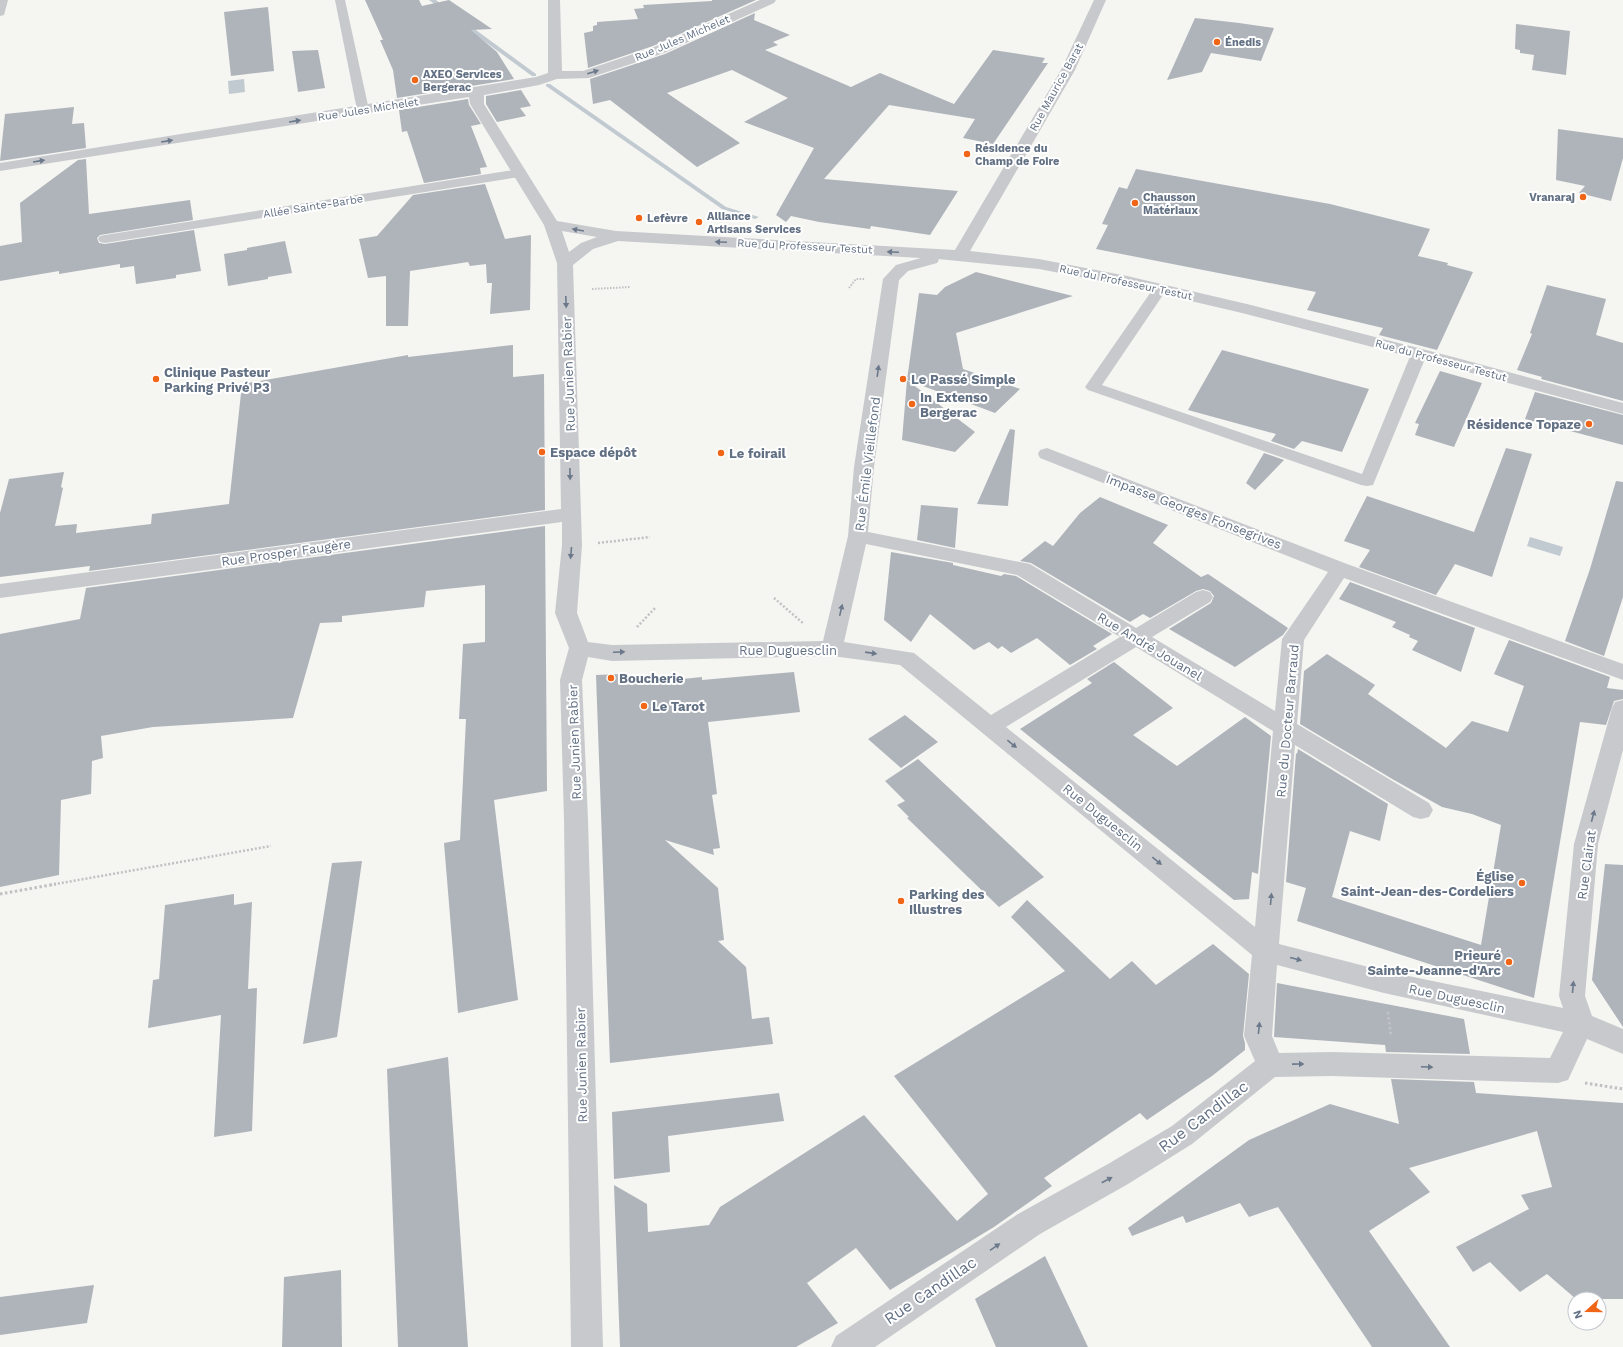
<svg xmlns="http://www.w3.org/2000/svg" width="1623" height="1347" viewBox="0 0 1623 1347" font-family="'Work Sans',sans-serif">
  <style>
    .water { fill: #c2cad1 }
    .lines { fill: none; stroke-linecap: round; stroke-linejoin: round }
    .stream { fill: #c2cad1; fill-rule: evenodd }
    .building { fill: #afb4bb }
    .path-far2 { stroke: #c0c1c3; stroke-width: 2; stroke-dasharray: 1.5 1.5; stroke-linecap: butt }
    .path-far1 { stroke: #c0c1c3; stroke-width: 2.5; stroke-dasharray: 2 2; stroke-linecap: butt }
    .path { stroke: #c0c1c3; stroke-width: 3; stroke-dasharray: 2.5 2.5; stroke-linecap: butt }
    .service { fill: #c7c9cd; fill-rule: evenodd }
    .minor { fill: #c7c9cd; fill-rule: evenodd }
    .oneway { fill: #6c798b }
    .poi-dot { fill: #f06516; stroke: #fff; stroke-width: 1.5 }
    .labels { text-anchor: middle; stroke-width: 4; stroke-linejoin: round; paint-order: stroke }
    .far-street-label { font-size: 11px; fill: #627084; stroke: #fff }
    .far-poi-label { font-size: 11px; font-weight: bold; fill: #627084; stroke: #fff; text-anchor: start }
    .poi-label { font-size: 13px; font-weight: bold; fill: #627084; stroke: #fff; text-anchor: start }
    .street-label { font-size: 13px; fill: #627084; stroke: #fff }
    .near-street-label { font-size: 16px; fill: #627084; stroke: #fff }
  </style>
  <rect width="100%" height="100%" fill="#f5f5f1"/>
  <path class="water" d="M244,79l1,13 -16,2 -1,-13z
    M1530,537l33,10 -3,9 -33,-10z"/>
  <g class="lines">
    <path class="stream" d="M429,0h7l14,11 -5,1z
      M461,22h4l71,52v2h-4l-71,-52z
      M546,84h4l176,123 33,10 -4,2 -33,-10 -176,-123z"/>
  </g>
  <path class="building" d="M365,0h54l3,6 27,-6 43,29 -21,1 26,22 17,27 -117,19 -4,-28 -13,-30h3z
    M712,0h44l-103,46 -65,22 -4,-35 9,-2v-5l4,-1v-3l41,-3 -4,-10 10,-1 -1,-3 69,-4z
    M268,7l6,64 -43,5 -7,-64z
    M755,13l-1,7 36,15 -17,7 5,3 -13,5 86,37 29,-14 74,31 39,-54 52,8 -3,5h6l-55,81 -30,-6 12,-19 -86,-14 -65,74 134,12 -28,44 -59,-9 -1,3 -51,-7 -28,-6 -5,6 -10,-7 38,-67 -70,-26 44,-24 -56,-28 -65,23 73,50 -43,24 -87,-67 -17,4 -3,-25 75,-25z
    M1195,18l44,5 35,5 -13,33 -50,-8 -9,19 -35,8z
    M1516,24l54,7 -4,44 -34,-5 2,-15 -14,-2v-3l-5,-1z
    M318,50l7,38 -27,4 -6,-41z
    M521,90l10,16 -11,2 6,8 -29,6 -11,-18v-8z
    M468,99l1,6 12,19 -10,2 16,41 -7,1 1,6 -57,9 -17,-52 -5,1 -3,-22z
    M74,107l-2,17 12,-1 2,25 -86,13 5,-47z
    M1558,129l65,9v20l-12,43 -32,-8 6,-7 -29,-6z
    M86,159l3,55 101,-14 3,20 -93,15 -3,3 2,5 6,1 89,-14 7,41 -25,4v3l-40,6 -2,-18 -14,2v-4l-61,10v-3l-59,10v-35l22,-4 -2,-39 58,-43z
    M1136,169l194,35 100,25 -12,27 30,7 -1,2 26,7 -36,78 -58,-15 4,-7 -76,-18 9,-18 -220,-43 12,-24 -6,-1 17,-37 8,2z
    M485,184l20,55 26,-4 -1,75 -40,4 2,-31h-5l-1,-19 -16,2 -2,-4 -58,9 -2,55h-22v-50l-18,2 -9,-39 18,-3 36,-41z
    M285,241l7,32 -24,4v2l-40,7 -4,-32 23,-4v-2z
    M976,272l97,24 -117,37 7,36 57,20 -25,24 -88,-33 68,52 -20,20 -53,-12 5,-60 12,-87 18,2 8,-8z
    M1547,285l59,14 -10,36 27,8v58l-82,-22 1,-2 -25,-7 15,-36 -2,-1z
    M513,345v32l31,-3 1,136 -456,61 1,-5 -90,11v-64l9,-34 55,-7 -3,15 2,1 -8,38 22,-2 -1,9 75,-9 1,-10 77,-10 13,-120 166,-29v2z
    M1222,350l147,39 -27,63 -40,-11 -8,8 -23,-8 5,-7 -88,-24z
    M1440,371l42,12 -28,64 -39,-12 4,-11 -4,-1z
    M1535,392l88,23v30l-98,-26z
    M1010,429l5,1 -7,76 -31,-2z
    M1506,448l26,6 -40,123 -37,-13 -19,31 -77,-28 11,-17 -26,-9 23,-45 107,36z
    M1264,453l20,7 -29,30 -9,-7z
    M1616,481l7,1v115l-19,59 -39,-15 25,-72z
    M1100,497l68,28 -15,18 48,34 7,-3 80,54 -5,7 -48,32 -66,-38 42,-26 3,-7 -4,-5 -7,-2 -7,2 -46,27 -7,-4 -13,8 -99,-59 -11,-2 25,-20 8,5 27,-33z
    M921,505l37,3 -3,40 -38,-8z
    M545,526l2,265 -53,9 24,200 -60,13 -14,-170 16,-3 6,-121h-7l4,-75 22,-2v-57l-59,6 -2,16 -82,9v6l-22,1 -27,95 -140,9 -52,9 2,22 -11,3 -1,33 -30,6 -2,75 -59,12v-253l80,-15 6,-31z
    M891,552l62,11v2l48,11 3,-2 12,2 96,58 -19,12 4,3 -27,16 -33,-27 -26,15 -9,-7 -4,3 -9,-7 -15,8 -44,-36 -19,28 -27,-22z
    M1350,582l125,46 -14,44 -49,-22 6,-9 -9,-4 1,-2 -18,-8 4,-5 -57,-23z
    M1509,640l101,37 -3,11 16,2v9l-9,2 -8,24 -26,-3 -46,276 -237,-77 9,-33 -20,-6 10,-129 1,1 1,-5 90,55 -8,37 -30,-10 -18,66 149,48 20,-120 -29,-11 -30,-7 -48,-27 -94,-56 4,-53 23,-17 48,31 -7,9 78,54 26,-27 36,11 16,-46 -30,-12z
    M1114,662l59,46 -40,27 44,31 68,-49 26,19 -13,138 -6,-2 -3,27 -15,1 -214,-171 72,-46 -5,-4z
    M794,672l6,40 -92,10 9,72 -5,1 8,53 -7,1 1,6 -49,-15 53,48 6,52 -6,1 28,26 6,52 17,-2 4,27 -163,19 -14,-388 27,-1v11l79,-8v3z
    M905,715l33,27 -37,26 -33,-29z
    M918,759l92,86 34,32 -45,30 -92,-89 2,-1 -12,-12 8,-4 -20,-20z
    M362,861l-25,176 -34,7 29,-181z
    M1605,864l18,1v162l-31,-47z
    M234,894v11l18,-3 -4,87 9,-1 -5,143 -38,6 7,-122 -73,13 5,-48 6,-1 6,-74z
    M1027,900l83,79 22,-18 24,24 57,-41 36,30 -6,62 2,7v7l-33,26 -65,44 -7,-7 -96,65 8,8 -58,41 -104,63 -34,-42 -49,35 31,40 -42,24h-176l-6,-162 33,19 1,28 61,-7 11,-18 144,-92 93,106 31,-27 -94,-118 171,-105 -54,-54z
    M1277,983l187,36 6,35 -84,-2 -1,-7 -111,-8z
    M448,1057l20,290h-70l-11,-278z
    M1391,1079l83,3 2,11 147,10v196h-47l-29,-25 -27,18 -30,-30 -17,10 -17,-25 73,-38 -8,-14 31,-8 -15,-56 -128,37 21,24 -61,39 81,116h-78l-94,-140 -29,10 -9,-14 -54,20 -3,-7 -51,20 -4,-8 121,-88 81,-36 69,20z
    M779,1093l5,28 -116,15 2,36 -56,7 -2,-67z
    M1045,1256l43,91h-92l-21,-48z
    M341,1270l1,77h-60l2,-70z
    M94,1285l-7,38 -87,12v-38z"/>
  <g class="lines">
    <path class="path-far2" d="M849,288l7,-9h9
      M592,289l38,-2"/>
    <path class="path-far1" d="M598,543l52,-6
      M774,598l30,26
      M637,627l19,-20
      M50,885l221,-39"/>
    <path class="path" d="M0,894l56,-10
      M1388,1012l3,25
      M1585,1083l38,6"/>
    <path class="service" d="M335,0h10l24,110 -2,3h-8l-2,-3z
      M520,169l5,1 1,3 -1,3 -420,67 -5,-1 -2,-3 2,-3 5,-1z
      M1160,285l5,1 2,3 -65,96 260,89 49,-120 3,-3 5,-2 5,2 3,3 -54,131 -6,1 -6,-1 -273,-95 -3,-3 70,-101z"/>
    <path class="minor" d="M0,0h8l-4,15 -4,1z
      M548,0h12l2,71h21l71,-24 106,-47h16l-2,3 -110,50 -75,25 -32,1 -18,6 -55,10v9l73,117 59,10 339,19 106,-180 33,-70h12l-31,70 -105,181 69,8 88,17 124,29 206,53 166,45v11l-178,-48 -203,-53 -115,-27 -88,-17 -101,-10 1,1 -2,3 -29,8 -9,9 -25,187 -6,65 162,32 106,64 60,-36 7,-2 7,2 3,5 -3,5 -58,35 123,74 7,-72 46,-67 -288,-114 -2,-4 2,-4 7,-2 300,116 276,100v16l-279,-102 -40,62 -7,84 132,79 4,7 -4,7 -8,2 -8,-2 -118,-72 -16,199 105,27 179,37 -4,-12 15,-152 38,-136 3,-6 8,-2v50l-25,94 -13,152 7,20 31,13v25l-36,-15 -19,41 -10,3 -226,-7 -57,1 -83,67 -64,40 -88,50 -165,113h-44l5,-11 182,-122 90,-50 64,-38 83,-65 -11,-25 8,-81 -352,-290 -68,-9 -220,5 -24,-4 -6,23 6,140 15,527h-32l-7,-527 -4,-140 9,-32 -14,-35 7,-68v-23l-562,76v-14l561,-75 -4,-246 -13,-38 -74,-121 -1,-7 -469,74v-8l536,-86 12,-4zM562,231l35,6 -16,6 -12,9zM618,241l303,17 -25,7 -13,14 -29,188 -6,69 -25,105 -211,4 -24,-3 -11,-29 5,-68 -9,-280 20,-16zM866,544l151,31 103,62 -129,78 -77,-62 -70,-11zM1136,647l137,84 -18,196 -249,-200zM1277,965l107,28 179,39 -13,26 -218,-6 -53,1 -7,-17z"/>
  </g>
  <defs><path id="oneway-solid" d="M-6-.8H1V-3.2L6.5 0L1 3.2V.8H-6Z"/></defs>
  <g class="oneway">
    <use href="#oneway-solid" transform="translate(593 72) rotate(-18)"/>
    <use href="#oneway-solid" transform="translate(295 121) rotate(-9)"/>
    <use href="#oneway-solid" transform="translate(167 141) rotate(-9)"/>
    <use href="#oneway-solid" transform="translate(39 161) rotate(-9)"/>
    <use href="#oneway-solid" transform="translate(578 230) rotate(-170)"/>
    <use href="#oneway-solid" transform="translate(721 242) rotate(-177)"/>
    <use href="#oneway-solid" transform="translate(893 252) rotate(-177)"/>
    <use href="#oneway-solid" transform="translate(566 302) rotate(88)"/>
    <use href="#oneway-solid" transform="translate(878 371) rotate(-82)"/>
    <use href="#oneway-solid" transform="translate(570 474) rotate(89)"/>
    <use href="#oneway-solid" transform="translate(571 553) rotate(95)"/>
    <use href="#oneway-solid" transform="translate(841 610) rotate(-77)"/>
    <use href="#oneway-solid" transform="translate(619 652) rotate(-2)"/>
    <use href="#oneway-solid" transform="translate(871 653) rotate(8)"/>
    <use href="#oneway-solid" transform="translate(1012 744) rotate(39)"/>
    <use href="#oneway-solid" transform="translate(1593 816) rotate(-75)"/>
    <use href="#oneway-solid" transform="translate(1157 861) rotate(39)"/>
    <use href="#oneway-solid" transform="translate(1271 899) rotate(-85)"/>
    <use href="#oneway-solid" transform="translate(1296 959) rotate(15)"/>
    <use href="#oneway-solid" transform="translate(1573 987) rotate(-85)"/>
    <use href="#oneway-solid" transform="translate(1259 1028) rotate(-84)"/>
    <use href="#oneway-solid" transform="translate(1298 1064) rotate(-1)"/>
    <use href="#oneway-solid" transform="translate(1427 1067) rotate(2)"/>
    <use href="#oneway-solid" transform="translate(1107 1180) rotate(-28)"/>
    <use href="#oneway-solid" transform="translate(995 1247) rotate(-34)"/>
  </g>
  <g class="poi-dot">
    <circle cx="1217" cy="42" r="4"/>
    <circle cx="415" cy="80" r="4"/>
    <circle cx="967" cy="154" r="4"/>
    <circle cx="1583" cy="197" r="4"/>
    <circle cx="1135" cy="203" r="4"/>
    <circle cx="639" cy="218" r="4"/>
    <circle cx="699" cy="222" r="4"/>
    <circle cx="156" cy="379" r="4"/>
    <circle cx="903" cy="379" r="4"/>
    <circle cx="912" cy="404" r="4"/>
    <circle cx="1589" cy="424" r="4"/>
    <circle cx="542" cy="452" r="4"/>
    <circle cx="721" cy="453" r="4"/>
    <circle cx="611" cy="678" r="4"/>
    <circle cx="644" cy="706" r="4"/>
    <circle cx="1522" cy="883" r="4"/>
    <circle cx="901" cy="901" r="4"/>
    <circle cx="1509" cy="962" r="4"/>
  </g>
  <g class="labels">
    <g class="far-street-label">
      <text transform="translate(682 38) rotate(-23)" y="4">Rue Jules Michelet</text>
      <text transform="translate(1056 87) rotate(-61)" y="4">Rue Maurice Barat</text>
      <text transform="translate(368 109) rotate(-9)" y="4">Rue Jules Michelet</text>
      <text transform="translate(313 206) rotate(-9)" y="4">Allée Sainte-Barbe</text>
      <text transform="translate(805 246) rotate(3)" y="4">Rue du Professeur Testut</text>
      <text transform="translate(1126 282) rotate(12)" y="4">Rue du Professeur Testut</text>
      <text transform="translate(1441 360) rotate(15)" y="4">Rue du Professeur Testut</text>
    </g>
    <g class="far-poi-label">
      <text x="1225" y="46">Énedis</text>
      <text x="423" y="78">AXEO Services<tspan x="423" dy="13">Bergerac</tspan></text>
      <text x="975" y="152">Résidence du<tspan x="975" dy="13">Champ de Foire</tspan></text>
      <text x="1143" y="201">Chausson<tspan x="1143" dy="13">Matériaux</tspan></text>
      <text x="1575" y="201" text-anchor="end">Vranaraj</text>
      <text x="707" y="220">Alliance<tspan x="707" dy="13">Artisans Services</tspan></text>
      <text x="647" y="222">Lefèvre</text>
    </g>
    <g class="poi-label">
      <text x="164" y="377">Clinique Pasteur<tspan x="164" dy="15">Parking Privé P3</tspan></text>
      <text x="911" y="384">Le Passé Simple</text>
      <text x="920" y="402">In Extenso<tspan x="920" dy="15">Bergerac</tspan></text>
      <text x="1581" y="429" text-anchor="end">Résidence Topaze</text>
      <text x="550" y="457">Espace dépôt</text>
      <text x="729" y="458">Le foirail</text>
      <text x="619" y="683">Boucherie</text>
      <text x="652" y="711">Le Tarot</text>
      <text x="1514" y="881" text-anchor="end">Église<tspan x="1514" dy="15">Saint-Jean-des-Cordeliers</tspan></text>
      <text x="909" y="899">Parking des<tspan x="909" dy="15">Illustres</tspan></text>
      <text x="1501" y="960" text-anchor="end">Prieuré<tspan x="1501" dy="15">Sainte-Jeanne-d'Arc</tspan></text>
    </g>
    <g class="street-label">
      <text transform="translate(568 374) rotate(-92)" y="5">Rue Junien Rabier</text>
      <text transform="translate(867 464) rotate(-83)" y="5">Rue Émile Vieillefond</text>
      <text transform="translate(1194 511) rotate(21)" y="5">Impasse Georges Fonsegrives</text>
      <text transform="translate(286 552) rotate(-8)" y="5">Rue Prosper Faugère</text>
      <text transform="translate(1150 646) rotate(31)" y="5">Rue André Jouanel</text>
      <text x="788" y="655">Rue Duguesclin</text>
      <text transform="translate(1287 721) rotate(-85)" y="5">Rue du Docteur Barraud</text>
      <text transform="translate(574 742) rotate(-92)" y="5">Rue Junien Rabier</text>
      <text transform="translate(1103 817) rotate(39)" y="5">Rue Duguesclin</text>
      <text transform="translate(1586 865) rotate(-82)" y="5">Rue Clairat</text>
      <text transform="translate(1457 998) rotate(12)" y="5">Rue Duguesclin</text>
      <text transform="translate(581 1065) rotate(-91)" y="5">Rue Junien Rabier</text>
    </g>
    <g class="near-street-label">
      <text transform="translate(1203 1116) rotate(-37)" y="6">Rue Candillac</text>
      <text transform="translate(930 1290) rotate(-34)" y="6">Rue Candillac</text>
    </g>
  </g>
  <g transform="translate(1587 1311) rotate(249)"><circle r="19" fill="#ffffff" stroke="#c0c6ce"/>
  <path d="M0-3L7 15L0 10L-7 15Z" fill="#f06516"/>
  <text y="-6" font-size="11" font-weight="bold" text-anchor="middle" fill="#627084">N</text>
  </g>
</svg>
